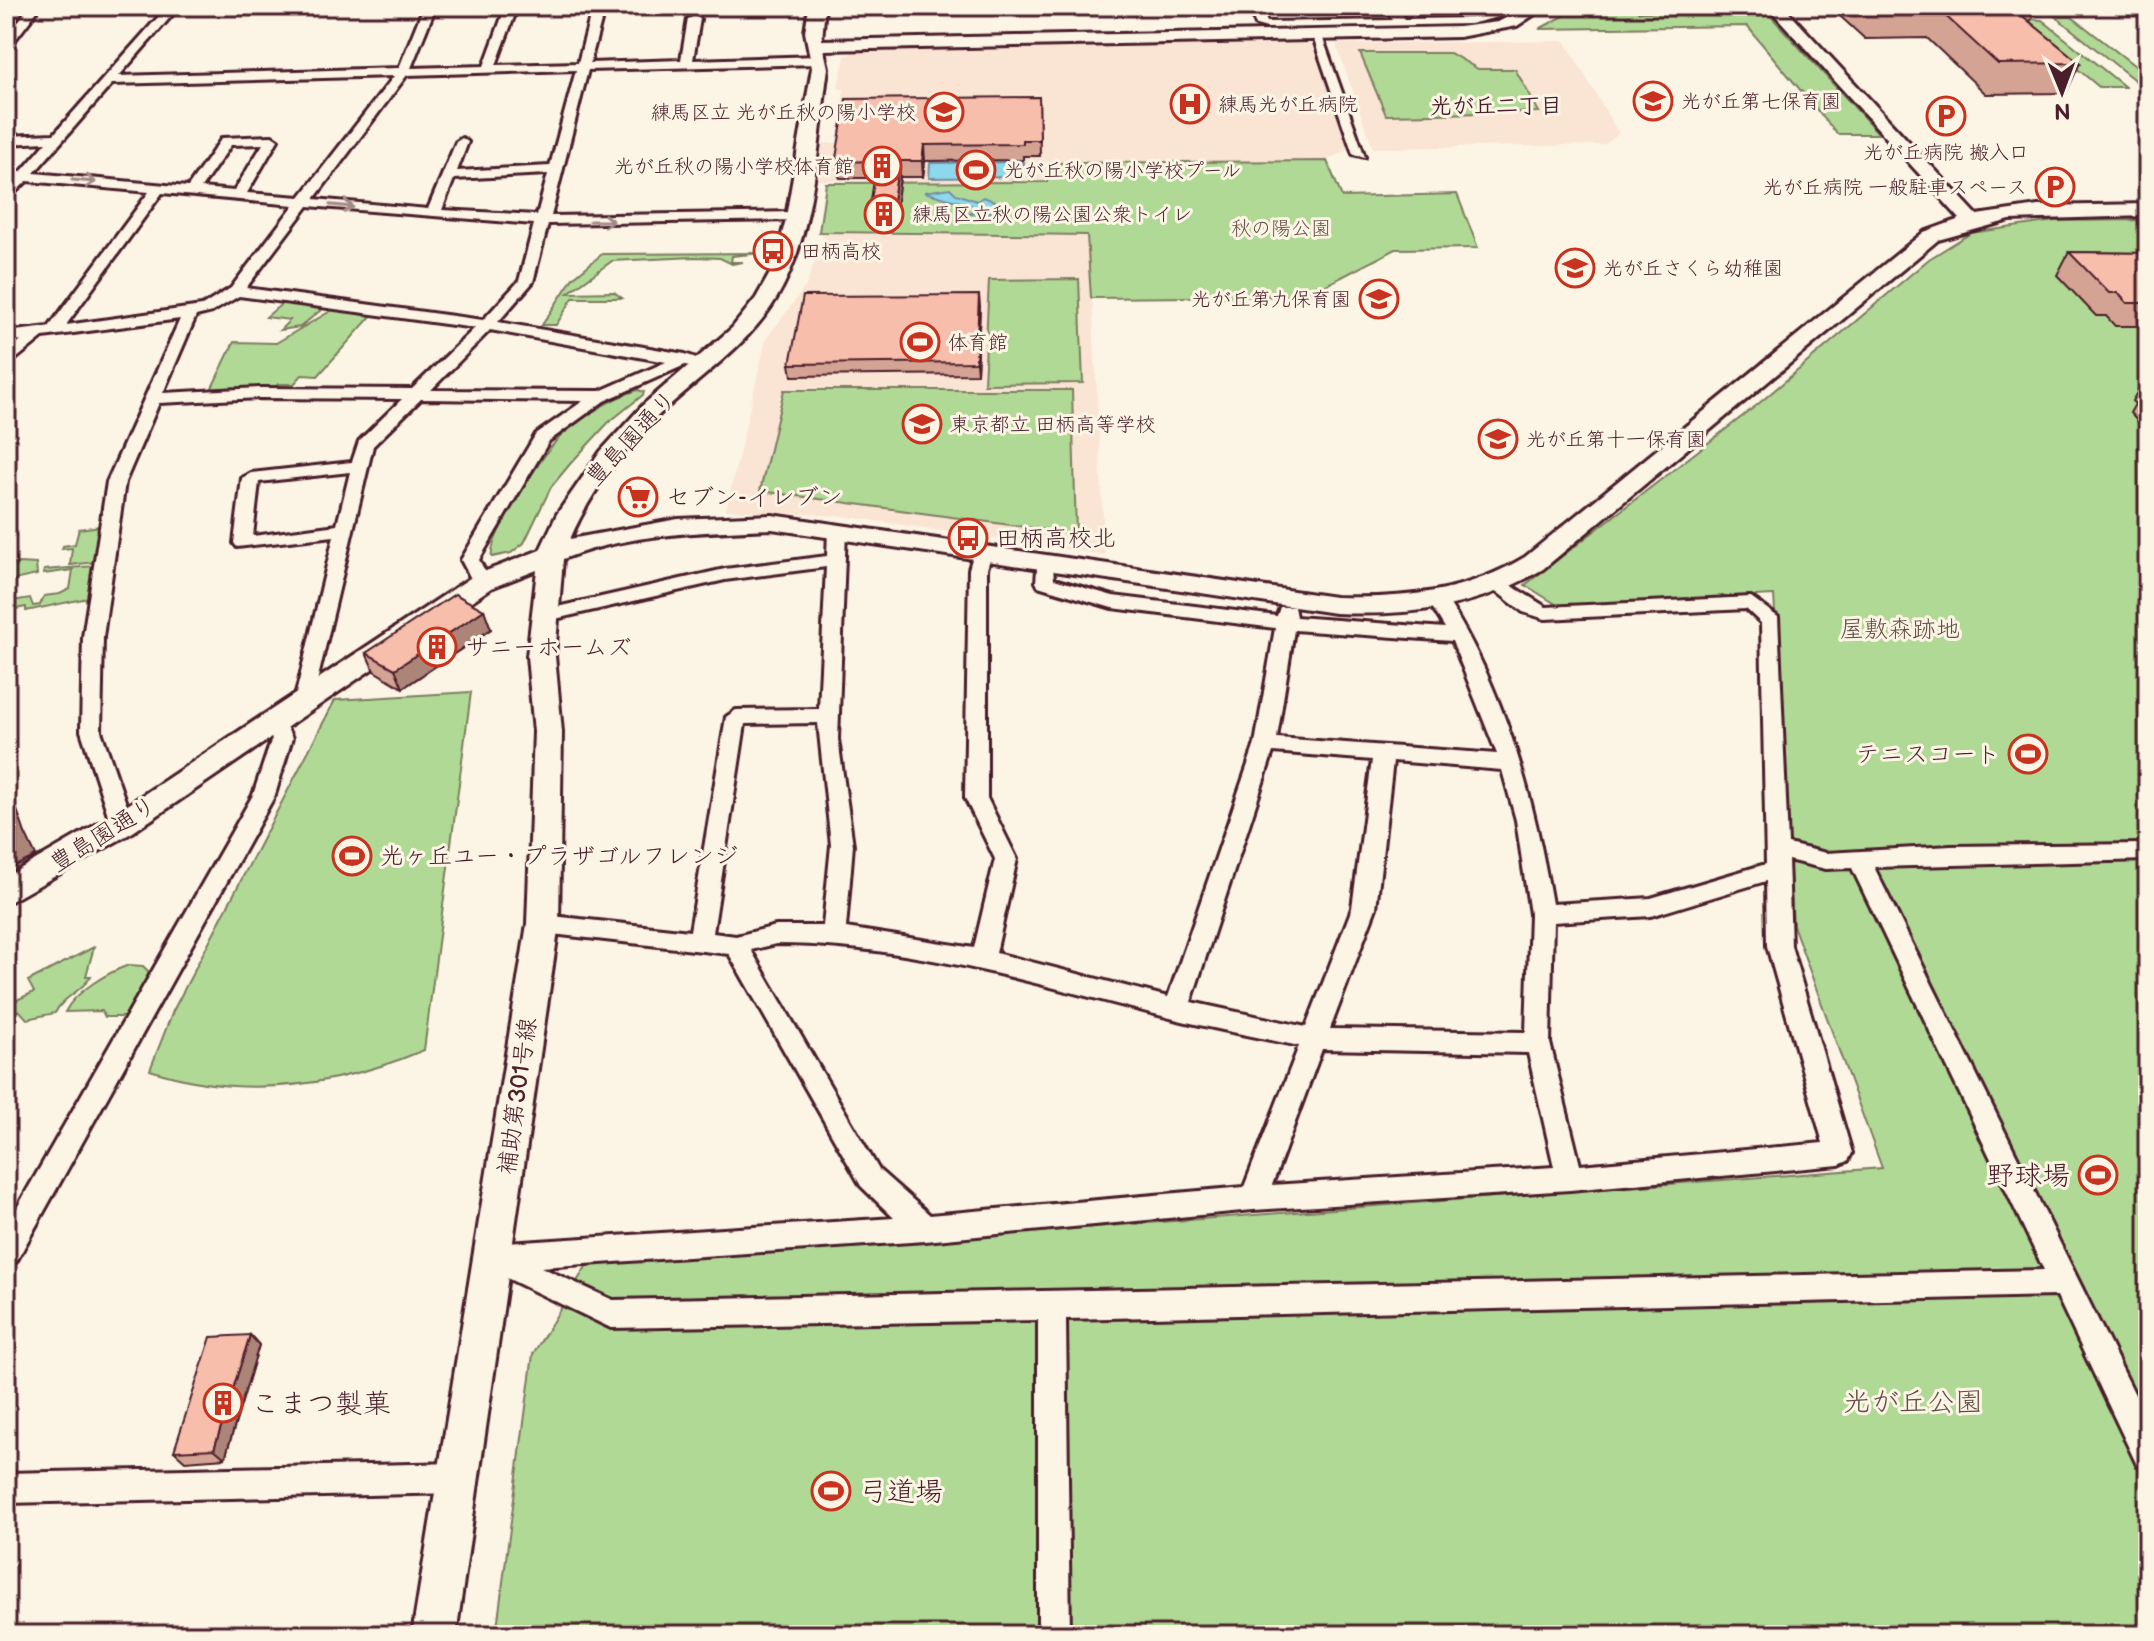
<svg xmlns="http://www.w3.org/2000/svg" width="2154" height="1641" viewBox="0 0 2154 1641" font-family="'Balsamiq Sans','Klee One',sans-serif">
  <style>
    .built { fill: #fae4d4 }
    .green { fill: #b0d996; stroke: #7d7c60; stroke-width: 2 }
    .water { fill: #8cd8ec; stroke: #728e9f; stroke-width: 2 }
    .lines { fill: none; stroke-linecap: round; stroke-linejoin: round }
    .street-casing { stroke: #4a1f2b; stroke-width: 6 }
    .secondary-casing { stroke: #4a1f2b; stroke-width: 6 }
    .street { fill: #fcf5e5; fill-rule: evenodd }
    .secondary { fill: #fcf5e5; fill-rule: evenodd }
    .wall { fill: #d4a394; stroke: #4a1f2b; stroke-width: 2 }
    .shaded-wall { fill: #ad8578; stroke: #4a1f2b; stroke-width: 2 }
    .building { fill: #f7beac; stroke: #4a1f2b; stroke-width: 2 }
    .oneway { stroke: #a38a88 }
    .labels { text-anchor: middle; stroke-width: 6; stroke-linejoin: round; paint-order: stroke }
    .far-poi-label { font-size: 20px; fill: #4a1f2b; stroke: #fcf5e5; text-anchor: start }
    .far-park-label { font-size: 20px; fill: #644e46; stroke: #fcf5e5 }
    .far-neighbourhood-label { font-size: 22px; font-weight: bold; fill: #4a1f2b; stroke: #fcf5e5 }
    .street-label { font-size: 24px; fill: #4a1f2b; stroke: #fcf5e5 }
    .poi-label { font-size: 24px; fill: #4a1f2b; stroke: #fcf5e5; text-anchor: start }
    .park-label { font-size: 24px; fill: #644e46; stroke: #fcf5e5 }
    .near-poi-label { font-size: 28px; fill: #4a1f2b; stroke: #fcf5e5; text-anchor: start }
    .near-park-label { font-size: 28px; fill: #644e46; stroke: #fcf5e5 }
  </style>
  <rect width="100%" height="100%" fill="#fcf5e5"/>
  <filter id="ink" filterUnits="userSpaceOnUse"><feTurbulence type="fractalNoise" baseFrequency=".0125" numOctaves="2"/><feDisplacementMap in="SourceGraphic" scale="16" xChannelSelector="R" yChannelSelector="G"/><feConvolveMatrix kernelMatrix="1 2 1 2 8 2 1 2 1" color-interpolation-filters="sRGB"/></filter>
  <g filter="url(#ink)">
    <path class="built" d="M1565,41l54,93 -15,11 -231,3 -37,-104z
      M1311,44l40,103 -24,14 -276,2 -3,19 -235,-2 4,-36 20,-1 7,-54 -6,-1 7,-32 18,-7z
      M824,234l265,2 16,319 -263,-39 -116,-6 40,-171 40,-53z"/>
    <path class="green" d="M1572,6h62l4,6 128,-1 113,123h-42l-90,-108 -208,3 25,-13z
      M2056,17h16l76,59v15z
      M2017,18l25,2 83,67h-26z
      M1360,53h90l28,16h37l24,43 -153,3z
      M1327,161l15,36 115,-3 21,54 -82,1 -91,47 -214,2 -4,-63 -268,-3 7,-49 221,-1 3,-19z
      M2148,220v1415h-1652l37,-281 54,-89 1295,-97 -89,-243 -19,-330 -215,11 -34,-21 232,-180 172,-146 42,-26 84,-12z
      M761,253l-29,3 -1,6h12l-11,2 -12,-6 -25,-1 -83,4 -44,32 46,-1 8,6h-49l-17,27h-14l31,-47 29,-24z
      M1079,279l4,104 -99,1 5,-104z
      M285,301l36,6v3l-21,17 -20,3 10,-10 -24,-3z
      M334,309l39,5 -55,62 -16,-1 -8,9h-16l-4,6 -65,4 25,-52 42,1z
      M638,390l6,2 -1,3 -35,28 -38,41 -19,23 -27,56 -13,10 -19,4c-5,-18 51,-103 66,-118 21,-20 52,-41 80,-49z
      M784,390h288l4,144 -316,-43z
      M101,526l-6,36 -25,3 2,-17 -10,1 1,-3 12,-2 4,-15z
      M19,563l17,1 1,11 -24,5 -5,16h5l-1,5 18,-3 3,8 7,-1 4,-9 16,-2 10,-5 3,-19 -30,4 1,-4 50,-4 -6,32 -62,13v-4l-16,3 -4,6v-49z
      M471,692l-47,358c-88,37 -182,50 -274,20l23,-59 162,-311z
      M94,947l-8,29h5c-9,16 -28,20 -36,37l-28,6 -8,-9 -13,9v-14l28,-13 -6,-11z
      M129,965l14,1 7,7 -26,44h-19l-3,-6 -37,1c10,-21 44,-40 64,-47z"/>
    <path class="water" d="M1024,162v15l-95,1 1,-15z
      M950,188l6,6 21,7 6,-4 12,4 1,11 -27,2 5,-5 -3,-4 -47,-13z"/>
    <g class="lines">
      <defs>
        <path id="street" d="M29,6h12l-35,46v-12z
          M168,6h12l-61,70 280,-8 25,-62h12l-25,62 73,-2 22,-60h12l-22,59 82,-2 15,-57h12l-15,57 91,-3 7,-41 6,-3 6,3 -7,41 126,-4 6,4 -6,4 -231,6 -37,146 245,-4 7,4 -7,4 -248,4 -15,58 -35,40 187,32 28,10 -8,5 -20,-4 -81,36 -55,40 -70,119 12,22 -9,6 -7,-2 -14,-26 75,-126 47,-33 -162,-2 -48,47 -62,261 -7,2 -10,-7 40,-166 -97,11 -3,-4 8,-65 9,-5 101,-11 7,-21 43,-42 -142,-1 -101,5 -34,79 -22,155 -2,94 32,93 -11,8 -11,-8 -30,-93 2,-94 24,-155 73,-163 -137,18 -37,30v-13l15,-14 -15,2v-10l43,-5 100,-135 -122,-11 -21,20v-12l8,-9 -8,-1v-8l15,1 26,-30 -41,2v-8l48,-2zM576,70l-26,96 -93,5 11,-29 -6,-4 -6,4 -28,67 -114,-10 93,-124zM394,76l-94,121 -53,-4 31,-53 -6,-4 -50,2 -34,49 -154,-14 78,-89zM263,144l-29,47 -33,-3 30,-43zM548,174l-11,41 -95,-5 12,-31zM162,193l132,12 -63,83 -29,18 -136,19zM308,206l226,18 -15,57 -36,39 -237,-32zM239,296l236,32 -63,61 -152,-1 -97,5 33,-77 16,-4zM490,330l176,32 -66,29 -169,-1zM350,472l-13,53 -84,11 6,-54z
          M1248,6h12l7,16 126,-2 -7,-14h12l6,13 66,-1 41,-9 6,3 -47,12 -203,4 -11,-3z
          M1313,37l10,2 42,118 -12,-3z
          M837,525l9,5 -8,209 15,106 -7,83 128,20 21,-89 -30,-61 4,-229 5,-17 9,-6 9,6 -5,17v229l30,61 -21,94 172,44 87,-253 20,-116 -163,-20 -74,-22 -2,-4 2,-25h14l2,22 59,17 164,20 3,-9h14l2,10 149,11 -16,-26 3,-4h14c59,92 88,200 106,306l99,-6 115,-34 -5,-241 -15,-14 -201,10 -22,-7 -31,-24 -2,-4 9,-6 47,29 205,-10 27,20 10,227 38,9 125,-7 197,-2v16l-274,7 274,554v48l-11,-4 -80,-169 -991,23 4,316h-32v-315l-427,8 -127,-61 -5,-10 4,-9 10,-4 401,-26 -33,-32 -132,-232 -186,-21 -8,-3 -4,-6 4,-6 8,-3 147,16 36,-214 10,-7 83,-1 7,-142 -101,13 -183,42 -7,-2 -3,-4 3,-4 190,-43 102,-13 1,-26zM1294,630l158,11 45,113 -220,-16zM818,723l13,122 -8,81h-47l-40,10 -23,-3 32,-209zM1273,752l99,8 -20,148 -46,119 -115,-25zM1393,761l109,9 14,50 14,94 -4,118 -196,-3 46,-121zM1788,860l38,9 26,-1 192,402 -1431,30 -72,-33 384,-26 328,-31 317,-20 269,-25 9,-4 4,-8 -61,-207zM1766,881l1,65 56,197 -243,22 -30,-122 3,-121 98,-6zM776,944c137,0 267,42 398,75 41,10 83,18 125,27l-55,141 -314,28 -51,-45 -128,-220zM1322,1049l206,4 26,114 -282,18z
          M274,715l7,2 11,21 -17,57 -259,467 -10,4v-39l247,-432 19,-57 -8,-16z
          M458,1463l11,4 4,11 -4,11 -11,4 -452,10v-30z"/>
        <path id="secondary" d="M809,6h16l-3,34 637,-13 39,-5 32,-16h17l-30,20 -58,11 -635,13 4,18c-11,75 -12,165 -52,231 -27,45 -75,77 -113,112 -38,35 -72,80 -93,128l108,-20 94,-4 563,82c69,2 130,-4 190,-40l399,-325 36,-13 -193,-213h16l194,209 61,-9 110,-2v12l-138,4 -72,20 -395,329c-65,39 -133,47 -208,44l-563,-84c-71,3 -143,4 -209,30l-8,97 7,76 -3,192 -103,711h-44l115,-711 7,-192 -7,-76 10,-86 -46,18 -358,244 -127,72v-27l105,-61 362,-240 67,-26 17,-36 44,-63 43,-47 88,-76 24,-30 17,-30 12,-45 27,-155 -7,-36z"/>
      </defs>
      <use href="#street" class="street-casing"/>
      <use href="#secondary" class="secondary-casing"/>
      <use href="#street" class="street"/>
      <use href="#secondary" class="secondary"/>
    </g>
    <path class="wall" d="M1829,6h199l7,6 -5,10 50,41 -14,30 -80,1 -59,-56 -62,1z
      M2126,6h22v17z
      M1039,97l1,59h-17v4l-98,1 -2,16h-23l-6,47h-22l-2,-17 5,-29h-35l-2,-4 -2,-16z
      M2069,252l79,1v73h-33l-9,-10h-10l-39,-41z
      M980,306l-3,68 -185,2 -2,-12z
      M2146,377h2v56l-18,-20 5,-9 -3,-3z
      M484,610l7,19 -88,59 -29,-17 -8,-18z
      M250,1335l9,10 -34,113 -40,3 -11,-10z"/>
    <path class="shaded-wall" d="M924,145l1,16 -2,16 -1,-16z
      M899,161l1,16 -6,47 -2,-17z
      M979,295l1,11 -3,68 -1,-12z
      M484,610l7,19 -88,59 -8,-19z
      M6,778l19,55 11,23 -30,15z
      M250,1335l9,10 -34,113 -11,-9z"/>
    <path class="building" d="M1871,6h157l7,6 -16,1 61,50 -82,1 -60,-55 -63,1z
      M1039,97l1,43h-17v4l-99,1 -2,16h-23l-7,46h-22l7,-46 -39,1 -2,-4 10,-59z
      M2069,252l79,1v50h-21l-9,-10h-9z
      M979,295l-3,67 -186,2 13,-68z
      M455,594l29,16 -89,59 -29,-16z
      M250,1335l-36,114 -40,2 37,-114z"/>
    <defs><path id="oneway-shaft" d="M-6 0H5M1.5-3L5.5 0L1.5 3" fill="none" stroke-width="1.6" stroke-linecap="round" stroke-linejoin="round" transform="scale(2)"/></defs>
    <g class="oneway">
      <use href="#oneway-shaft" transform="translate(84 181) rotate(5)"/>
      <use href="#oneway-shaft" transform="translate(342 206) rotate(5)"/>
      <use href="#oneway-shaft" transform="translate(602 221)"/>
    </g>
  </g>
  <defs>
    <symbol id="school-ring" viewBox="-11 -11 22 22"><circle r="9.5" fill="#fcf5e5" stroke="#c8321e" stroke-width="1.5"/><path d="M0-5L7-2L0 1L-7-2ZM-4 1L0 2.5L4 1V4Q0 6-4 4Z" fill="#c8321e"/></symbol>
    <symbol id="hospital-ring" viewBox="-11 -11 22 22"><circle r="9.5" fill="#fcf5e5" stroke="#c8321e" stroke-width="1.5"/><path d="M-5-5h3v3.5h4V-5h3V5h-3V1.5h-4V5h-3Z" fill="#c8321e"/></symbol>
    <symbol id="parking-ring" viewBox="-11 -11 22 22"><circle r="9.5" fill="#fcf5e5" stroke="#c8321e" stroke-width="1.5"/><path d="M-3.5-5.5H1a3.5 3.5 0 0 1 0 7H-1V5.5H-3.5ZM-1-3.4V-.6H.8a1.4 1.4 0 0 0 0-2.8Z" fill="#c8321e"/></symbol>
    <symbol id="building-ring" viewBox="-11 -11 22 22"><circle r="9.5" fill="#fcf5e5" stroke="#c8321e" stroke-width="1.5"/><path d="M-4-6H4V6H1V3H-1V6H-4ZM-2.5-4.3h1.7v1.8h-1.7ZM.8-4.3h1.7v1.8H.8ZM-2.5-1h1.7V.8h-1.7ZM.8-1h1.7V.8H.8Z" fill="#c8321e"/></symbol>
    <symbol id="stadium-ring" viewBox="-11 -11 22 22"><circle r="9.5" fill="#fcf5e5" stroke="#c8321e" stroke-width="1.5"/><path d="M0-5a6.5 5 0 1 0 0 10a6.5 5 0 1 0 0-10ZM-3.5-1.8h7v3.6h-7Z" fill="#c8321e"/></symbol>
    <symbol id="bus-ring" viewBox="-11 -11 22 22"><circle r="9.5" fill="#fcf5e5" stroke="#c8321e" stroke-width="1.5"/><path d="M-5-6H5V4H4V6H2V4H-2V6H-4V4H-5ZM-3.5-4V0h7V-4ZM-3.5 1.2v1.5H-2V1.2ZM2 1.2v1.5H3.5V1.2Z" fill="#c8321e"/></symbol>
    <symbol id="supermarket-ring" viewBox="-11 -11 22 22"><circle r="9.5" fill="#fcf5e5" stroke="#c8321e" stroke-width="1.5"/><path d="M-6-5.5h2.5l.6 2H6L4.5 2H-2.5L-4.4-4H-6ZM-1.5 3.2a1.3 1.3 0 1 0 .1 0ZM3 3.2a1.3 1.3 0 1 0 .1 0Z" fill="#c8321e"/></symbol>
  </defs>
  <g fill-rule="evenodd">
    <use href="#school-ring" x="1631" y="79" width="44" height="44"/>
    <use href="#hospital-ring" x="1168" y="82" width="44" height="44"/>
    <use href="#school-ring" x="922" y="90" width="44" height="44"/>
    <use href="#parking-ring" x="1924" y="94" width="44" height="44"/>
    <use href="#building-ring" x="860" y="144" width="44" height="44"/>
    <use href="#stadium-ring" x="954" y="148" width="44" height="44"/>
    <use href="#parking-ring" x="2033" y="165" width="44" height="44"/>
    <use href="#building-ring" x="862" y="192" width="44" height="44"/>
    <use href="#bus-ring" x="751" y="229" width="44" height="44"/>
    <use href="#school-ring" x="1553" y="246" width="44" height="44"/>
    <use href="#school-ring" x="1357" y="277" width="44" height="44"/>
    <use href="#stadium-ring" x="898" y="320" width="44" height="44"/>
    <use href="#school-ring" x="900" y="402" width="44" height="44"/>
    <use href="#school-ring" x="1476" y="417" width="44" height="44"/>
    <use href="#supermarket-ring" x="616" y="475" width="44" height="44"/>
    <use href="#bus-ring" x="946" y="516" width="44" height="44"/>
    <use href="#building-ring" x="415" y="625" width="44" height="44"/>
    <use href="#stadium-ring" x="2006" y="732" width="44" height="44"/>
    <use href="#stadium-ring" x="330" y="834" width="44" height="44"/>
    <use href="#stadium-ring" x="2076" y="1153" width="44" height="44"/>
    <use href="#building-ring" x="201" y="1381" width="44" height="44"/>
    <use href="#stadium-ring" x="809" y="1469" width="44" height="44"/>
  </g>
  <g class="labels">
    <g class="far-poi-label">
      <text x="1681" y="108">光が丘第七保育園</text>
      <text x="1218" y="111">練馬光が丘病院</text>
      <text x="916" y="119" text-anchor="end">練馬区立 光が丘秋の陽小学校</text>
      <text x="1946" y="159" text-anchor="middle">光が丘病院 搬入口</text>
      <text x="854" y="173" text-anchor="end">光が丘秋の陽小学校体育館</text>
      <text x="1004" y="177">光が丘秋の陽小学校プール</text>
      <text x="2027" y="194" text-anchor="end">光が丘病院 一般駐車スペース</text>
      <text x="912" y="221">練馬区立秋の陽公園公衆トイレ</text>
      <text x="801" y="258">田柄高校</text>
      <text x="1603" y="275">光が丘さくら幼稚園</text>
      <text x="1351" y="306" text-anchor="end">光が丘第九保育園</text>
      <text x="948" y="349">体育館</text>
      <text x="950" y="431">東京都立 田柄高等学校</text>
      <text x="1526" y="446">光が丘第十一保育園</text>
    </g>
    <g class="far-park-label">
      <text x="1281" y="235">秋の陽公園</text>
    </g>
    <g class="far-neighbourhood-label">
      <text x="1496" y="113">光が丘二丁目</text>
    </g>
    <g class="street-label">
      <text transform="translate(631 438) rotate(-47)" y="8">豊島園通り</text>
      <text transform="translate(103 834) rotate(-32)" y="8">豊島園通り</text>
      <text transform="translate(517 1096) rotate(-82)" y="8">補助第301号線</text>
    </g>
    <g class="poi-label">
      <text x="666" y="505">セブン-イレブン</text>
      <text x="996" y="546">田柄高校北</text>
      <text x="465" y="655">サニーホームズ</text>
      <text x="2000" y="762" text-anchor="end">テニスコート</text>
      <text x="380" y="864">光ヶ丘ユー・プラザゴルフレンジ</text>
    </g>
    <g class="park-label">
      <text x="1900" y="637">屋敷森跡地</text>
    </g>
    <g class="near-poi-label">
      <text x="2070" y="1185" text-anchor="end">野球場</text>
      <text x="251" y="1413">こまつ製菓</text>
      <text x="859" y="1501">弓道場</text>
    </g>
    <g class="near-park-label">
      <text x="1913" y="1411">光が丘公園</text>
    </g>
  </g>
  <rect width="2154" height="1641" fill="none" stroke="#fcf5e5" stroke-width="32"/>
  <rect x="16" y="16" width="2122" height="1609" fill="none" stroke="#4a1f2b" stroke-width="3" filter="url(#ink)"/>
  <g transform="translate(2062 92) rotate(179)" stroke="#fcf5e5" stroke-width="6" paint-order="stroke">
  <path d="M0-6L14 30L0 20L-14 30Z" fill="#4a1f2b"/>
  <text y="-12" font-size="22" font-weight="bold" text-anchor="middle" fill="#4a1f2b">N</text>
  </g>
</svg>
